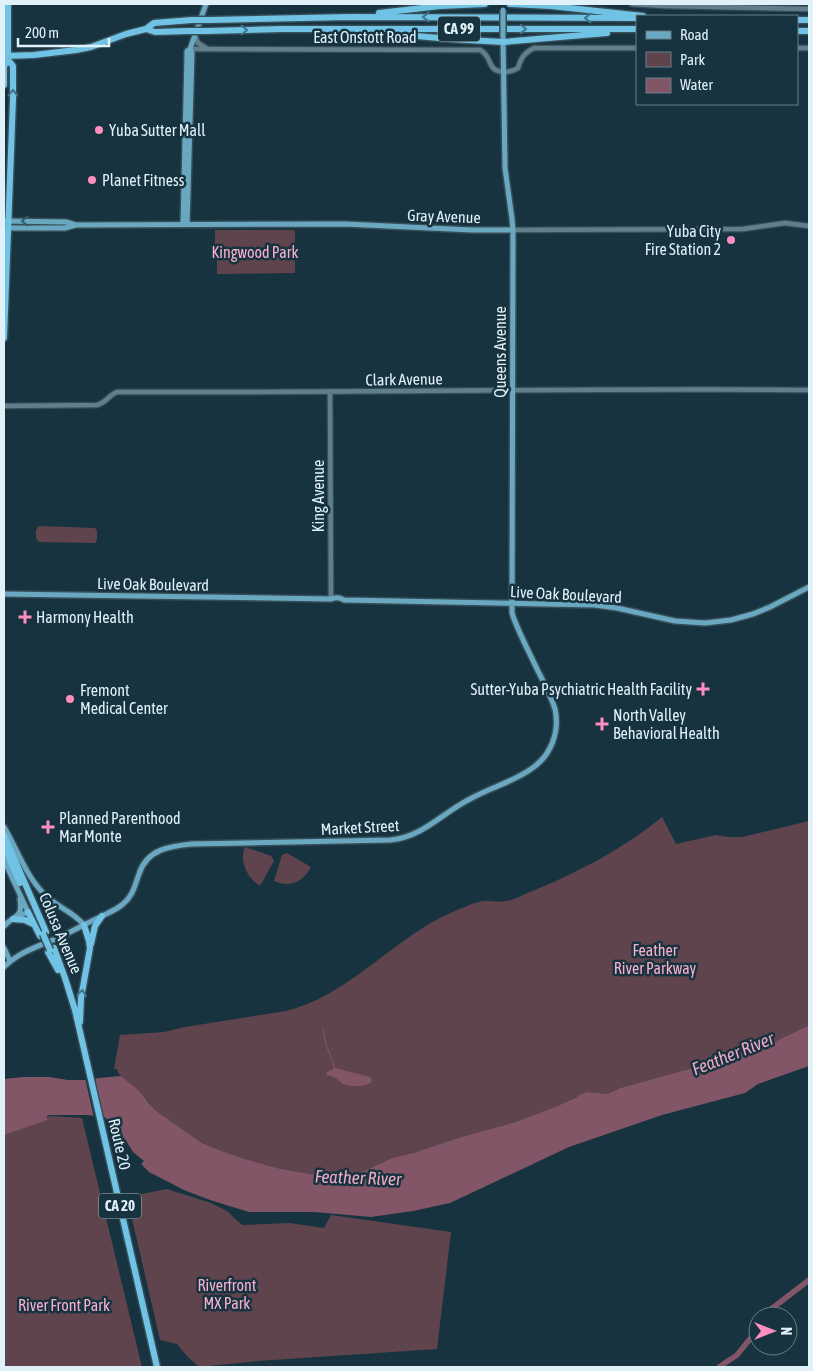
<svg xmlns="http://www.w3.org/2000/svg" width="813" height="1371" viewBox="0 0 813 1371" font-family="'Asap Condensed',sans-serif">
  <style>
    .green { fill: #5f444e }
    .water { fill: #825667 }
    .pier { fill: #17333f }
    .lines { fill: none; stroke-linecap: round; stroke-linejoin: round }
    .stream { stroke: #825667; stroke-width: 1 }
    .river { stroke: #825667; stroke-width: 5.5 }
    .minor-casing { stroke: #364e58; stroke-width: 7 }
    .major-casing { stroke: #364e58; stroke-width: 8 }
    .highway-casing { stroke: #364e58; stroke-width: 9 }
    .minor { stroke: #607e8c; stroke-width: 4.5 }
    .major { stroke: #6aa7c1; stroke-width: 5 }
    .highway { stroke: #70c3e5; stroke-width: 6 }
    .major-bridge-casing { stroke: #364e58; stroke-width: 8; stroke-linecap: butt }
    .highway-bridge-casing { stroke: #364e58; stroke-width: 9; stroke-linecap: butt }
    .major-bridge { stroke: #6aa7c1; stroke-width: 5 }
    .highway-bridge { stroke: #70c3e5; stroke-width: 6 }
    .oneway { stroke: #3f748a }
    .oneway2 { stroke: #345c6c }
    .poi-dot { fill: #fe8ebe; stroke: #17333f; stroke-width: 2 }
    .labels { text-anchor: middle; stroke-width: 5; stroke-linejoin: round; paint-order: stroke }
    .shield { fill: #17333f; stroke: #a4b8c1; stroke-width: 1 }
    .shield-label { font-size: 15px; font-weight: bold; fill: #e1f1f9 }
    .street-label { font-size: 16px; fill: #e1f1f9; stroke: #17333f }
    .poi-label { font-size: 16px; fill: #e1f1f9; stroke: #17333f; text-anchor: start }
    .park-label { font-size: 16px; fill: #fab0cd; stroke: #17333f }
    .water-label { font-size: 18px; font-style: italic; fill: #f1a8c5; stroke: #17333f }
  </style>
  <rect width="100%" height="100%" fill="#17333f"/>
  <path class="green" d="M215,230h78l2,1v42l-78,1v-13l-2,-6z
    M39,526l56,2 2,3v9l-2,3 -56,-1 -3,-4v-8z
    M662,817l14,27 40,-9 12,2h14l67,-16v204l-43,21 -63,19 -83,23 -12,6 -20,-2 -7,2 -6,4 -20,9 -40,15 -54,15 -48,16 -21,5 -30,14 -30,6 -55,-10 -35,-10 -23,-8 -17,-7 -47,-33 -7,-9 -29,-27 -2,-5h-3l6,-34 44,-3 21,-5 101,-16c61,-15 103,-68 158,-95 9,-4 30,-14 39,-15 7,-1 15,2 23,0 8,-1 17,-6 24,-9 47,-19 93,-43 132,-75z
    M245,847l26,9 3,5 -14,25c-13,-8 -21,-25 -15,-39z
    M287,853l24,14c-8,15 -21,21 -37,14l8,-26z
    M51,1116l31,2 60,249h-138v-235z
    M167,1189l44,14 16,8 15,14 48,-2 34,5 7,-13 120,17 -14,117 -179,12 -59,6 -12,-11 -10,-12 -17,-4 -33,-143z"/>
  <path class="water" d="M809,1025v41l-51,18 -13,9 -83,22 -93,32 -119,56 -37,8 -42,6 -57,-5h-65l-39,-12 -26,-10 -35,-18 -8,-8 3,-3 -11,-9 -8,-13 -13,-12 -7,-10 -18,-2h-37l-3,1v4l-43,15v-56l19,-2h26l19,3h24l6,-2 23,-2 17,14 17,20 47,33 17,7 23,8 35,10 55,10 30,-6 30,-14 21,-5 48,-16 54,-15 40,-15 20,-9 6,-4 7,-2 20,2 12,-6 83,-23 63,-19z
    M335,1068l35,9 2,3 -1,3 -9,3h-10l-9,-2 -7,-6 -9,-3 -1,-2z"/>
  <path class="pier" d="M85,1078h7l10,41 -8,-1z"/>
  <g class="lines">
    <path class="stream" d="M323,1029l3,15 9,25"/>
    <path class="river" d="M766,1316l4,-6 39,-30
      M719,1367l18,-12 21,-26"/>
    <defs>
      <path id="minor" d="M632,4l32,2 145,3
        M195,36l3,7 8,5
        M797,48h12
        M190,49l290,1c14,7 5,22 26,22 5,-1 8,-1 12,-4 3,-10 6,-15 16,-20h103
        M513,230l230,-1 42,-6 24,3
        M330,392l1,207
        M4,406l93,-1c9,-2 12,-10 20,-13 231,1 462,-4 692,-2"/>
      <path id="major" d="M4,221l62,1 10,3 269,-1 127,6h41
        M183,225l4,-170v-4l3,-2 16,-45
        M187,225l5,-172 -2,-4
        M4,228h61l11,-3
        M4,594l327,5c5,-2 9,-2 13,1l251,5 22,3 58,13 30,2 26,-3 22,-6 17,-7 39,-20
        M4,827c13,22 22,49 40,67 12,13 29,17 40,31
        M4,860l24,52 -13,6
        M4,926c11,-12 19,-7 16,-27
        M4,948l6,13
        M4,967c15,-15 35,-21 54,-29 13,-6 25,-13 38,-19 9,-5 19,-8 27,-15 10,-8 12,-19 16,-30 8,-25 31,-28 53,-30l198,-4c33,-3 52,-27 80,-41 19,-11 43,-17 61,-30 20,-13 29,-37 24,-60 -4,-13 -11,-26 -17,-38 -8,-17 -17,-34 -24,-52l-2,-6 1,-383 -1,-11 -7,-51 -2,-130"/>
      <path id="highway" d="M8,4v54
        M510,4l41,2 92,10
        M379,13l61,-7 45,-2
        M210,20l140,-3 287,1
        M797,20h12
        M146,29l9,3 33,-1
        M206,31l76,-2h355
        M797,31h12
        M383,33l67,6 53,3 104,-9
        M4,56l30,-1 42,-5 15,-3 35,-13 20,-5 8,-6 38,-3
        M4,85v-19l4,-6
        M4,338l9,-239v-33l-5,-6
        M4,835l42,97
        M4,847l16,36
        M28,912l12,24
        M13,919l12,1 8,4
        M91,944l4,-18 7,-10
        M54,948l11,30 10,32 82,357
        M48,952l10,18
        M80,1022l1,-24 9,-50 -1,-7 -5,-16"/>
    </defs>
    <use href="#minor" class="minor-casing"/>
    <use href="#major" class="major-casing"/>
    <use href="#highway" class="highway-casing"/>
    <use href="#minor" class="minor"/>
    <use href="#major" class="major"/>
    <use href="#highway" class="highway"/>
    <defs>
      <path id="major-bridge" d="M503,10v26"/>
      <path id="highway-bridge" d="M192,20h18
        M188,31h18
        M43,934l7,16"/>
    </defs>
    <use href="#major-bridge" class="major-bridge-casing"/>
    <use href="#highway-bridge" class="highway-bridge-casing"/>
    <use href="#major-bridge" class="major-bridge"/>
    <use href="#highway-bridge" class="highway-bridge"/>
  </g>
  <defs><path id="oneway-chevron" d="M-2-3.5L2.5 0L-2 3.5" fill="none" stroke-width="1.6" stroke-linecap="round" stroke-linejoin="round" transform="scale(1.25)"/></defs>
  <g class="oneway">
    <use href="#oneway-chevron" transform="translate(426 17) rotate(-180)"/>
    <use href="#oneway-chevron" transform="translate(588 18) rotate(-180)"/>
    <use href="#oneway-chevron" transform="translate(523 29)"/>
    <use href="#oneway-chevron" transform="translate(244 30) rotate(-1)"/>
    <use href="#oneway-chevron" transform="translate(13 93) rotate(-89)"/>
    <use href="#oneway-chevron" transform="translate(82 993) rotate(-81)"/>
  </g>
  <use class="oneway2" href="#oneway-chevron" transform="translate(25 221) rotate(-179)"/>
  <g class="poi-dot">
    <circle cx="99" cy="130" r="5"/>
    <circle cx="92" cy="180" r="5"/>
    <circle cx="731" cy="240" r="5"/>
    <path d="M22.5 609.5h5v5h5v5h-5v5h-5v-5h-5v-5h5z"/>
    <path d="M700.5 681.5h5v5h5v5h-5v5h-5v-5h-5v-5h5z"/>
    <circle cx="70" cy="699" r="5"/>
    <path d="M599.5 716.5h5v5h5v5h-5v5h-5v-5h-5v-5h5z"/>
    <path d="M45.5 819.5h5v5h5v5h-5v5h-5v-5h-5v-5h5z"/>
  </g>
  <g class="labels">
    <g class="shield">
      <rect x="438" y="16.5" width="42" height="25" rx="4"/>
      <rect x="99" y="1193.5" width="42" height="25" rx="4"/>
    </g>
    <g class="shield-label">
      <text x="459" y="34">CA 99</text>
      <text x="120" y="1211">CA 20</text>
    </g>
    <g class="street-label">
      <text x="365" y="43">East Onstott Road</text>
      <text transform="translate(444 216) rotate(2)" y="6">Gray Avenue</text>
      <text transform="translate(500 352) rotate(-90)" y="6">Queens Avenue</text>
      <text transform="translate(404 379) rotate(-1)" y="6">Clark Avenue</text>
      <text transform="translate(318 496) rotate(-90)" y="6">King Avenue</text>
      <text transform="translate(153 584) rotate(1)" y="6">Live Oak Boulevard</text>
      <text transform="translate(566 594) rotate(3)" y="6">Live Oak Boulevard</text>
      <text transform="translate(360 827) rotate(-3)" y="6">Market Street</text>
      <text transform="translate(61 933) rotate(67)" y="6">Colusa Avenue</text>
      <text transform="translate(120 1144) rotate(77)" y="6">Route 20</text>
    </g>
    <g class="poi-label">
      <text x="109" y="136">Yuba Sutter Mall</text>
      <text x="102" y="186">Planet Fitness</text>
      <text x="721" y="237" text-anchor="end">Yuba City<tspan x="721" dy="18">Fire Station 2</tspan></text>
      <text x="36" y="623">Harmony Health</text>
      <text x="692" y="695" text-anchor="end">Sutter-Yuba Psychiatric Health Facility</text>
      <text x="80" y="696">Fremont<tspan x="80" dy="18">Medical Center</tspan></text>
      <text x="613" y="721">North Valley<tspan x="613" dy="18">Behavioral Health</tspan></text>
      <text x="59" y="824">Planned Parenthood<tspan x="59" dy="18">Mar Monte</tspan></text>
    </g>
    <g class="park-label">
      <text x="255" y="258">Kingwood Park</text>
      <text x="655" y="956">Feather<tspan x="655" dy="18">River Parkway</tspan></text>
      <text x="227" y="1291">Riverfront<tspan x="227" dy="18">MX Park</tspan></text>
      <text x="64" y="1311">River Front Park</text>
    </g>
    <g class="water-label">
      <text transform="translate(733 1054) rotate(-22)" y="6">Feather River</text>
      <text transform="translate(358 1178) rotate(2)" y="6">Feather River</text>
    </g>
  </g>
  <rect width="813" height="1371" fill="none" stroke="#e1f1f9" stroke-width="10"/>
  <rect x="636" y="15" width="162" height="90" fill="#17333f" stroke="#687f89"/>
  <rect x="646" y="31" width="25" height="8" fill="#6aa7c1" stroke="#687f89"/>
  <text x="680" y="40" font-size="15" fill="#e1f1f9">Road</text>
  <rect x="646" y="52" width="25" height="15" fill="#5f444e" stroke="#687f89"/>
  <text x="680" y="65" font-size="15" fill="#e1f1f9">Park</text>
  <rect x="646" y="78" width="25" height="15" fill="#825667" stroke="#687f89"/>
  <text x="680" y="90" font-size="15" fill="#e1f1f9">Water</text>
  <g transform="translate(773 1331) rotate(90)"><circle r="24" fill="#17333f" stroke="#687f89"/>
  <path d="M0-4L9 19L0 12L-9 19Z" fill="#fe8ebe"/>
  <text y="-8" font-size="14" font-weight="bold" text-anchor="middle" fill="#e1f1f9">N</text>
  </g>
  <path d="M18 38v8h91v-8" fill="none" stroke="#e1f1f9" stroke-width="2.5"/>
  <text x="25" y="38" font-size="15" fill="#e1f1f9" stroke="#17333f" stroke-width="4" paint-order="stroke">200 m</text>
</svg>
